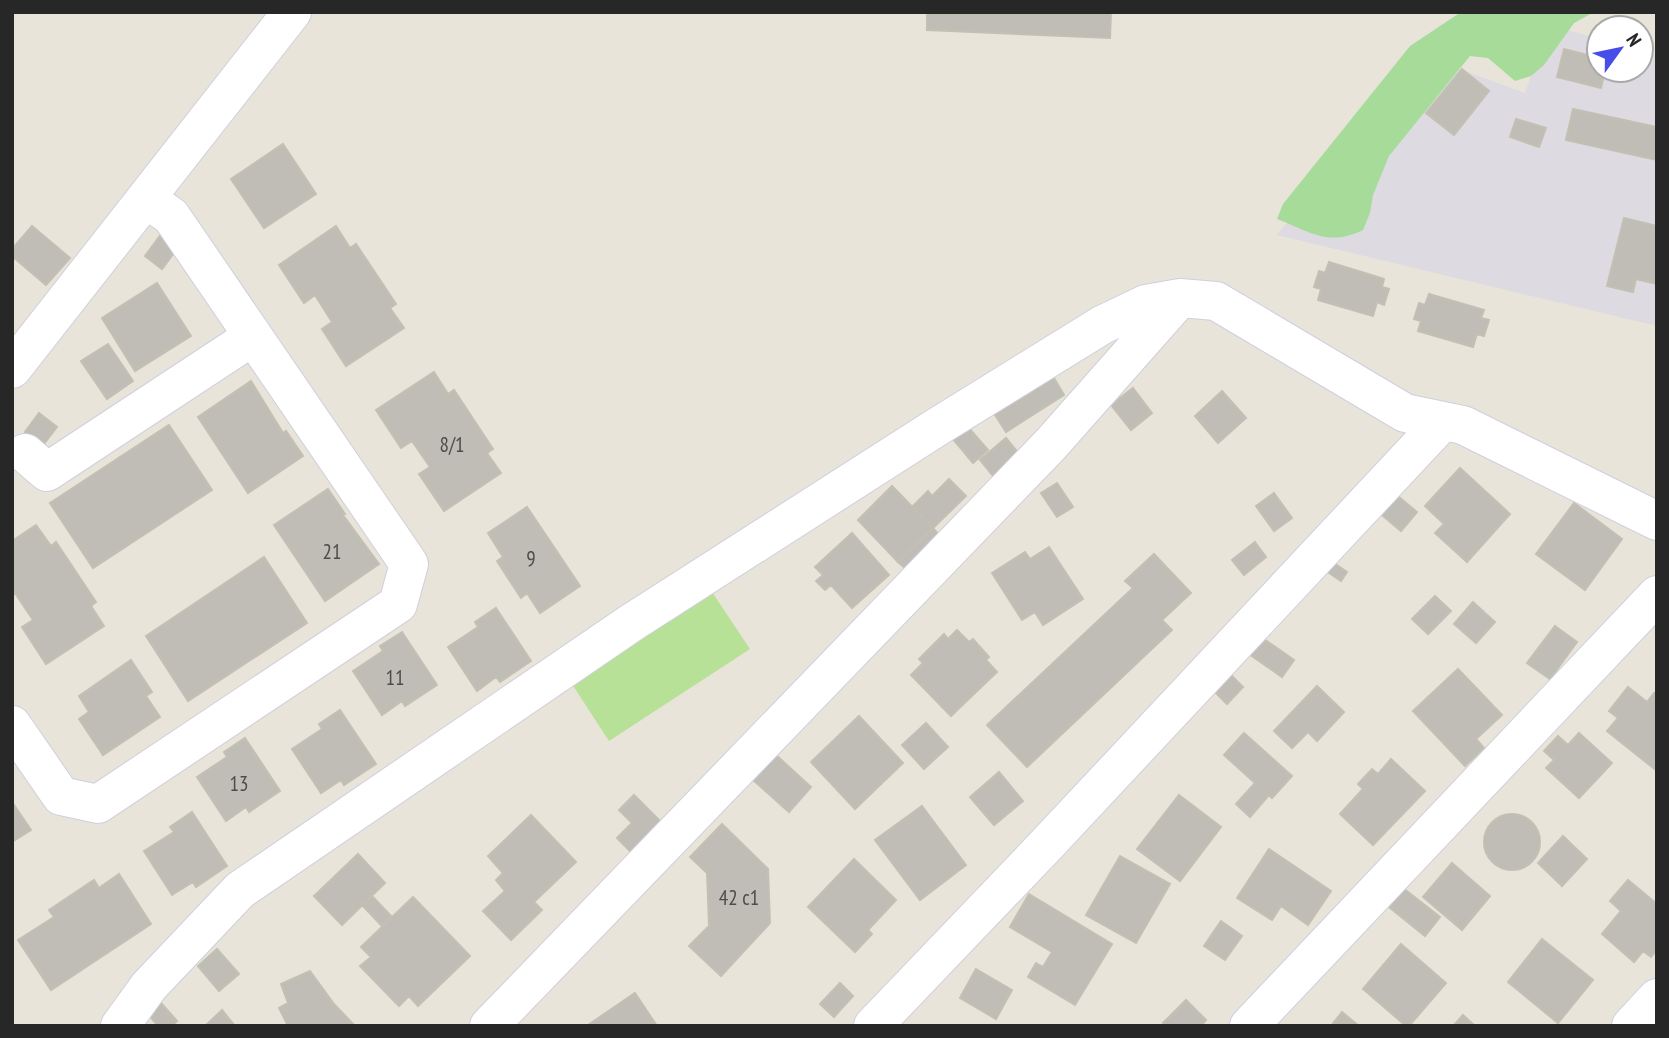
<svg xmlns="http://www.w3.org/2000/svg" width="1669" height="1038" viewBox="0 0 1669 1038" font-family="'PT Sans Narrow',sans-serif">
  <style>
    .industrial { fill: #dddae1 }
    .green { fill: #a7db9a }
    .pitch { fill: #b7e196 }
    .building { fill: #c0bdb6; stroke: #c3c0b3; stroke-width: 2 }
    .lines { fill: none; stroke-linecap: round; stroke-linejoin: round }
    .minor-casing { stroke: #cfcfdf; stroke-width: 40 }
    .minor { stroke: #fff; stroke-width: 38 }
    .labels { text-anchor: middle; stroke-width: 6; stroke-linejoin: round; paint-order: stroke }
    .number-label { font-size: 21px; fill: #4d4c4b }
  </style>
  <rect width="100%" height="100%" fill="#e8e4d9"/>
  <path class="industrial" d="M1550,25l49,14v31h42v-19l16,5v270l-380,-91 71,-86 68,-96 109,40z"/>
  <path class="green" d="M1461,12h133l-20,11 -30,42 -13,11 -16,5 -27,-23 -18,-2 -81,100 -16,39 -3,18 -7,17c-35,17 -52,2 -86,-11l6,-15 127,-158z"/>
  <path class="pitch" d="M710,589l40,60 -141,92 -39,-60z"/>
  <path class="building" d="M927,12h184l-1,26 -183,-8z
    M1564,49l35,9v12h6l-4,18 -44,-11z
    M1462,69l27,22 -35,44 -28,-22z
    M1573,109l84,18v33l-91,-20z
    M1516,119l30,9 -7,19 -29,-10z
    M283,144l33,50 -52,34 -33,-49z
    M1624,218l33,8v58l-21,-5 -3,13 -26,-6z
    M32,226l38,32 -24,27 -34,-29v-7z
    M336,226l14,22 6,-4 40,60 -6,4 14,20 -58,38 -24,-37 10,-7 -17,-27 -11,8 -25,-38z
    M165,229l17,13 -20,27 -17,-13z
    M1329,262l55,17 -2,8 7,2 -5,16 -7,-3 -4,14 -55,-16 3,-11 -7,-2 5,-16 6,2z
    M157,283l34,53 -56,35 -33,-53z
    M1429,294l55,16 -3,8 8,2 -5,16 -7,-2 -4,13 -55,-16 3,-10 -7,-2 5,-16 6,2z
    M108,344l25,37 -26,18 -26,-38z
    M434,372l14,22 6,-4 39,59 -6,4 14,20 -57,38 -25,-37 11,-7 -18,-26 -11,7 -25,-38z
    M1051,373l13,22 -58,37 -14,-22z
    M251,381l32,52 3,-2 17,25 -55,37 -50,-76z
    M1133,388l19,25 -21,17 -20,-25z
    M1222,391l24,27 -28,25 -23,-27z
    M39,413l18,14 -14,18 -18,-13z
    M169,425l43,65 -119,78 -43,-65z
    M967,426l21,24 -15,13 -21,-25z
    M1006,438l18,22 -26,22 -18,-22z
    M1460,468l50,46 -43,48 -32,-29 9,-9 -19,-18z
    M949,479l17,17 -33,32 -21,-21 16,-16 4,5z
    M1057,483l16,24 -16,10 -16,-24z
    M892,486l41,42 -35,34 -40,-42z
    M328,489l17,25 -2,1 36,49 -54,37 -51,-76z
    M1393,492l24,20 -16,19 -24,-20z
    M1274,493l18,25 -18,13 -18,-25z
    M1574,503l48,36 -37,51 -49,-36z
    M527,507l53,79 -40,27 -13,-20 -6,5 -24,-37 6,-4 -15,-24z
    M36,525l15,21 5,-4 40,60 -5,4 13,20 -58,38 -24,-37 11,-7 -18,-27 -3,3v-55z
    M933,528l8,9 -34,33 -9,-8z
    M852,533l37,42 -37,33 -21,-23 -6,5 -9,-9 7,-6 -8,-8z
    M1255,542l11,15 -22,18 -12,-15z
    M1049,547l34,52 -40,26 -8,-13 -13,8 -30,-47 33,-21 5,7z
    M1154,554l37,39 -29,27 10,10 -145,137 -40,-42 146,-137 -8,-7z
    M264,557l43,66 -119,78 -42,-65z
    M1331,561l16,11 -6,9 -16,-11z
    M1435,596l16,15 -23,23 -16,-15z
    M1473,602l22,20 -19,21 -22,-19z
    M496,608l35,53 -31,21 -4,-5 -19,14 -29,-44 30,-20 -3,-5z
    M1555,626l22,16 -27,37 -23,-16z
    M957,630l12,12 4,-3 16,18 -3,3 11,12 -46,44 -40,-41 12,-12 -4,-4 25,-25 4,5z
    M402,632l35,53 -32,21 -3,-5 -20,14 -29,-44 30,-20 -3,-5z
    M1261,637l33,23 -12,17 -33,-23z
    M131,660l21,32 -6,4 14,21 -57,38 -24,-36 10,-7 -10,-16z
    M1458,669l44,46 -26,24 8,9 -19,18 -52,-55z
    M1226,670l17,17 -16,17 -17,-17z
    M1317,686l27,26 -27,29 -9,-9 -16,16 -18,-17z
    M1628,687l19,15 7,-9 3,2v76l-50,-40 11,-13 -9,-7z
    M340,710l36,54 -32,21 -3,-5 -20,13 -29,-44 30,-20 -3,-5z
    M859,716l44,47 -48,46 -44,-47z
    M926,723l22,24 -24,22 -22,-24z
    M1244,733l48,43 -20,22 -3,-3 -19,22 -14,-13 19,-21 -31,-28z
    M1579,733l33,30 -33,35 -33,-30 8,-8 -10,-9 14,-15 10,9z
    M245,738l35,53 -31,21 -3,-5 -20,14 -29,-44 30,-20 -3,-5z
    M776,755l35,32 -22,25 -36,-32z
    M1391,759l34,32 -52,54 -33,-31 23,-25 -5,-5 14,-15 6,5z
    M999,772l24,29 -29,24 -24,-28z
    M634,795l27,27 -30,30 -14,-14 15,-15 -13,-13z
    M1179,795l42,32 -41,54 -43,-32z
    M12,802l19,28 -19,12z
    M922,806l44,59 -46,35 -45,-60z
    M192,812l35,54 -31,21 -3,-5 -21,13 -28,-44 30,-19 -4,-5z
    M1484 842a28 28 0 1 1 56 0a28 28 0 1 1-56 0Z
    M531,815l45,47 -42,40 8,8 -31,30 -28,-29 22,-20 -9,-11 7,-7 -15,-17z
    M722,824l46,45 2,54 -49,53 -32,-30 20,-20 -2,-53 -17,-16z
    M1563,836l24,23 -25,27 -24,-23z
    M1269,849l62,42 -23,34 -27,-19 -9,14 -35,-22z
    M358,854l27,29 -43,42 -28,-29z
    M1120,856l50,28 -34,59 -50,-28z
    M854,859l42,41 -28,30 4,4 -17,18 -47,-45z
    M1452,863l38,33 -28,34 -39,-33z
    M119,874l32,50 -100,66 -33,-50 36,-23 -5,-7 45,-30 5,8z
    M1628,880l29,24v46l-6,7 -8,-6 -9,11 -32,-28 19,-23 -11,-10z
    M1403,888l37,29 -15,19 -36,-29z
    M1029,894l83,50 -37,61 -47,-28 8,-14 7,4 9,-15 -42,-25z
    M372,896l20,21 -10,9 -20,-21z
    M413,897l57,59 -52,50 -9,-10 -10,10 -39,-40 11,-9 -10,-10z
    M1221,921l21,15 -17,24 -21,-14z
    M1542,939l51,41 -35,43 -50,-41z
    M1401,944l45,39 -37,43h-3l-43,-37z
    M217,949l22,25 -20,17 -21,-25z
    M976,969l36,21 -16,29 -36,-21z
    M310,971l24,33 21,22h-67l-9,-18 9,-5 -7,-19z
    M840,983l13,13 -19,21 -14,-13z
    M635,993l22,33h-69v-1z
    M1186,1000l20,20 -5,6h-36l-2,-3z
    M161,1003l16,18 -5,5h-14l-10,-12z
    M222,1010l13,16h-30z
    M1342,1012l17,14h-28z
    M1463,1015l12,11h-22z"/>
  <g class="lines">
    <defs>
      <path id="minor" d="M12,369l280,-357
        M25,453l22,19 205,-135
        M12,725l49,71 37,8 300,-200 11,-40 -238,-348 -25,-17
        M120,1026l29,-40 91,-96 391,-267 306,-196 165,-102 44,-21 34,-6
        M489,1026l562,-582 129,-146 36,3 189,112 58,12 194,96
        M873,1026l175,-183 395,-422
        M1249,1026l408,-431
        M1631,1026l26,-28"/>
    </defs>
    <use href="#minor" class="minor-casing"/>
    <use href="#minor" class="minor"/>
  </g>
  <g class="labels">
    <g class="number-label">
      <text x="452" y="452">8/1</text>
      <text x="332" y="559">21</text>
      <text x="531" y="566">9</text>
      <text x="395" y="685">11</text>
      <text x="239" y="791">13</text>
      <text x="739" y="905">42 с1</text>
    </g>
  </g>
  <rect width="1669" height="1038" fill="none" stroke="#272727" stroke-width="28"/>
  <g transform="translate(1620 49) rotate(57)"><circle r="33" fill="#ffffff" stroke="#a9a9a9" stroke-width="2"/>
  <path d="M0-5L12 26L0 18L-12 26Z" fill="#464de9"/>
  <text y="-10" font-size="19" font-weight="bold" text-anchor="middle" fill="#272727">N</text>
  </g>
</svg>
